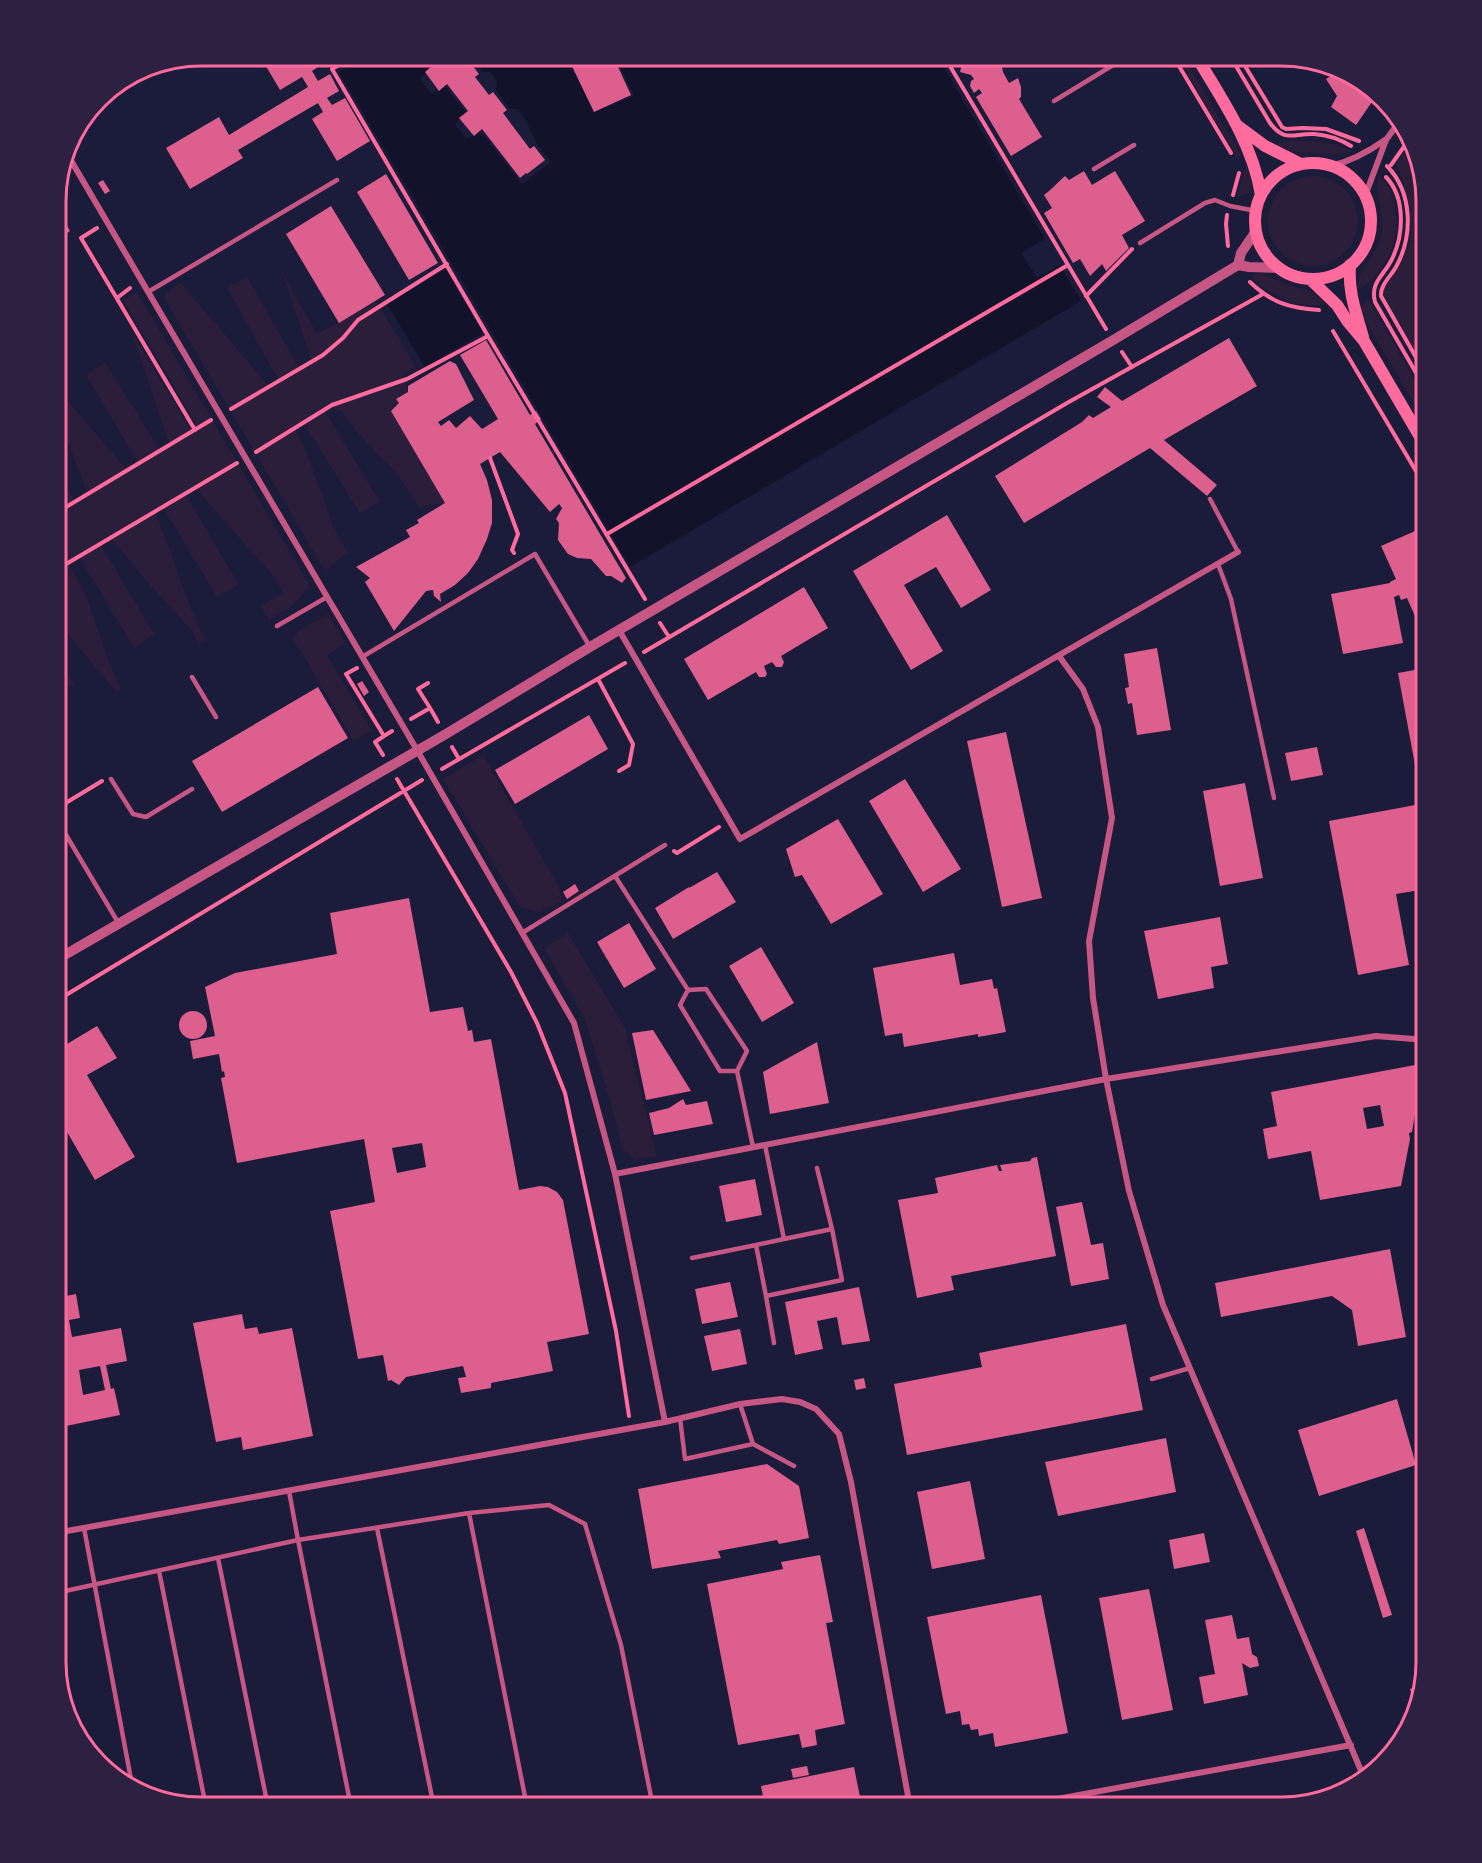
<svg xmlns="http://www.w3.org/2000/svg" width="1482" height="1863" viewBox="0 0 1482 1863" font-family="Karla,sans-serif">
  <style>
    .green { fill: #2a1e3b }
    .water { fill: #12122b }
    .building { fill: #dd5f8e; fill-rule: evenodd }
    .lines { fill: none; stroke-linecap: round; stroke-linejoin: round }
    .path { stroke: #ff6b9d; stroke-width: 4 }
    .service { stroke: #c65784; stroke-width: 4.5 }
    .minor { stroke: #c65784; stroke-width: 6 }
    .tertiary { stroke: #c65784; stroke-width: 10 }
    .secondary { stroke: #ff6b9d; stroke-width: 12 }
    .rim { fill: none; stroke: #ff6b9d; stroke-width: 3 }
  </style>
  <rect width="100%" height="100%" fill="#1b1b3a"/>
  <path class="green" d="M1177,56h6l58,99 -4,3z
    M1289,141c25,-1 42,0 65,11 -21,3 -61,4 -78,-8z
    M1410,145l16,56v169l-40,-68 -4,-10c6,-11 15,-21 21,-32 14,-31 6,-65 -7,-96z
    M1246,164l5,21 -3,8 -11,4z
    M1378,176c10,8 13,15 16,27 9,36 -7,68 -37,88 1,-23 21,-37 25,-59 3,-19 -8,-38 -4,-56z
    M1268 221a45 45 0 1 1 90 0a45 45 0 1 1-90 0Z
    M281,270l36,64 59,-33 40,66 -12,7 4,18 -12,6 3,5 -8,8 54,92 -26,4 -21,-32 -38,-40 -20,-25 -3,2 -4,-7 -8,6 55,91 -20,11 -56,-89 -9,5 11,22 29,80 13,21 -23,19 -161,-273 6,-8 11,-7 87,102 10,-6 -51,-91 20,-11 52,91 12,-9z
    M1253,274h11l24,11 22,6 16,13c-29,6 -53,-8 -75,-26z
    M137,292l173,294 -19,21 -22,13 -8,-14 22,-14 -12,-19 -75,-84 -10,6 53,90 -22,12 -53,-88 -9,5c20,41 29,87 51,126l-8,2 -5,-10 -50,-55 -31,-38 -11,6 53,89 -20,14 -54,-90 -11,7c25,37 31,83 52,123l-5,4 -60,-72v-152l18,32 13,-8 -31,-81v-24l69,81 12,-7 -51,-86 19,-13 54,87 10,-5 -37,-111 58,96 7,-3 -74,-126z
    M1369,300l57,100v23l-62,-104 -5,-11z
    M328,614l18,30 -19,11 45,76 -18,10 -60,-101 4,-9z
    M56,655l18,30 -18,11z
    M483,755l76,132 3,14 -23,11 -19,-5 -77,-128z
    M568,933l57,95 32,128 -22,3 -13,-10 -10,-42 -28,-90 -40,-69z"/>
  <path class="water" d="M367,56h55l9,11 -11,12 11,15 14,-8 21,27 -11,11 11,15 15,-7 41,52 29,-22 -14,-18 -12,-26 -7,-9h-8l-14,-19 1,-9 -7,-9h-8l-7,-9 4,-4 -2,-3h90l27,56 40,-16 -19,-40h103l8,10 9,-6 4,5 12,-9h186l108,183 -24,14 16,25 23,-13 21,36 -451,266 -291,-495z
    M446,269l37,64 -58,34 -38,-63z"/>
  <path class="building" d="M260,56h56l5,9 -9,6 6,10 12,-7 9,17 -12,7 5,7 13,-7 25,43 -33,20 -25,-42 11,-7 -5,-9 -80,47 5,8 -53,31 -24,-41 53,-31 10,18 79,-48 -6,-10 -22,13z
    M426,56h51l3,3 -8,6 7,9 -4,3 14,18 4,-3 14,18 -4,3 27,36 4,-3 11,14 -18,14 -1,-1 -6,5 -38,-49 -8,7 -15,-18 9,-7 -21,-27 -8,7 -14,-19 8,-7z
    M567,56h46l18,39 -37,17z
    M964,56h46l-9,5 2,11 6,11 9,-5 3,9v10l-2,2 23,38 -31,19 -35,-59 6,-4 -3,-4 -5,4 -4,-7 1,-5 3,-2 -3,-4 -11,-3z
    M1339,71l14,4 23,21 -20,29 -25,-18 6,-11 -11,-17z
    M1084,171l8,14 23,-14 30,50 -23,14 7,13 -23,23 -4,-7 -12,12 -10,-17 -7,4 -29,-50 8,-5 -8,-13 5,-4 16,-15 4,4z
    M386,174l52,89 -29,17 -52,-88z
    M103,180l7,11 -5,3 -7,-11z
    M56,206l14,25 -14,9z
    M331,206l54,89 -46,28 -53,-89z
    M1229,338l28,48 -93,54 53,45 -10,11 -57,-48 -126,75 -29,-47 87,-54 7,-7 4,3 18,-11 -14,-10 8,-10 17,14z
    M486,340l44,75 6,-4 5,8 -6,5 91,154 -4,5 -11,-7h-5l-15,-17 -14,-1 -9,-4 -10,-14 1,-17 -3,-4 6,-11 -3,-4 -9,8 -50,-60 -20,12 7,16 5,20v23l-5,16 -9,20 -10,14 -13,12 -15,9 1,8 -7,-6 -1,-6 -7,1 -32,40 -29,-49 5,-4 -14,-11 54,-30 -4,-7 13,-7 -2,-3 28,-17 -54,-92 8,-8 -3,-4 12,-7v-6l42,-25 6,3 18,36 -36,22 3,4 8,-6 7,8 14,-12 12,13 16,-10 -38,-64z
    M947,515l44,75 -30,18 -25,-41 -32,18 39,66 -32,19 -58,-99z
    M1422,528l4,10v95l-3,1 -16,-36 -6,2 -2,-5 -5,2 9,46 -60,11 -12,-60 59,-11v-1l6,-3 -15,-33z
    M804,587l24,41 -47,28 3,6 -2,5h-6l-4,-5 -8,4 3,8 -2,3h-6l-3,-5 -48,28 -24,-41z
    M1157,648l14,82 -34,5 -5,-32 -4,1 -3,-16 4,-1 -5,-33z
    M1426,668v107l-9,1 -19,-103z
    M362,681l7,11 -5,4 -7,-12z
    M318,687l30,51 -126,74 -30,-51z
    M589,715l19,34 -93,55 -20,-34z
    M1006,732l36,166 -40,9 -35,-166z
    M1317,747l6,28 -32,6 -6,-28z
    M905,779l56,90 -38,23 -54,-91z
    M1245,783l18,95 -43,8 -17,-95z
    M1426,803v86l-30,5 13,71 -51,10 -29,-154z
    M838,819l45,75 -52,30 -29,-49 -7,2 -9,-28z
    M717,872l19,30 -63,37 -18,-31 34,-21v1z
    M575,884l4,7 -12,8 -4,-7z
    M409,898l21,114 33,-5 5,24 4,-1 2,12 17,-3 28,151 21,-4 8,1 9,5 6,8 26,134 -42,8 6,29 -62,12v5l-30,5 -3,-15 8,-1 -3,-11 -57,11 -7,8 -8,-5 -3,1 -5,-26 -25,4 -28,-148 45,-9 -11,-63 -127,24 -16,-85 4,-1 -1,-6 -2,1 -3,-18 -26,5 -3,-18 25,-5 -10,-49 30,-14 102,-19 -7,-41zM422,1143l4,24 -29,6 -5,-25z
    M1220,917l8,47 -17,3 3,21 -56,11 -14,-68z
    M629,923l27,46 -32,19 -27,-46z
    M761,947l33,56 -32,19 -33,-56z
    M954,953l6,32 32,-6 2,10 3,-1 9,44 -28,5v-3l-74,13 -2,-14 -17,3 -12,-68z
    M179 1025a14 14 0 1 1 28 0a14 14 0 1 1-28 0Z
    M97,1026l20,32 -30,17 48,82 -40,23 -39,-67v-84l2,-1 9,16z
    M653,1030l22,35 16,26 -45,9 -14,-67z
    M817,1042l12,61 -59,11 -7,-42z
    M1415,1065l3,20 2,-1 -8,48 -3,1 1,6 -9,47 -81,14 -9,-49 -43,8 -5,-30 14,-3 -6,-34zM1380,1105l4,21 -17,3 -4,-21z
    M683,1099l3,6 21,-4 6,23 -59,11 -5,-22 20,-5z
    M1037,1157l19,99 -105,20 3,14 -37,8 -19,-98 40,-7 -3,-15 62,-13 2,6h3l-2,-6 30,-4 2,-3z
    M755,1179l7,36 -36,7 -7,-36z
    M1082,1202l9,43 12,-2 6,36 -38,7 -15,-79z
    M1390,1249l16,88 -48,9 -6,-36 -20,-14 -111,21 -6,-34z
    M730,1282l8,35 -36,7 -7,-35z
    M859,1287l11,54 -28,4 -5,-28 -20,4 6,28 -28,6 -10,-53z
    M76,1294l4,24 -11,2 3,17 49,-9 6,33 -21,4 5,24 3,-1 6,27 -64,13v-130zM100,1366l5,24 -22,5 -4,-25z
    M242,1314l3,15 12,-2 2,7 33,-6 21,108 -70,14 -2,-13 -25,5 -23,-119z
    M1126,1324l17,86 -236,45 -13,-71 88,-17 -3,-14z
    M740,1329l7,35 -35,7 -8,-35z
    M864,1378l2,10 -10,2 -2,-10z
    M1397,1399l19,66 -97,31 -21,-66z
    M1166,1438l10,54 -118,24 -13,-54z
    M767,1464l32,22 10,52 -30,6 -2,-4 -59,11 3,7 -69,11 -14,-80z
    M970,1481l15,78 -53,10 -15,-77z
    M1364,1528l28,87 -9,3 -27,-87z
    M1204,1533l6,29 -36,7 -5,-29z
    M820,1555l13,67 -7,1 19,101 -30,6 2,15 -15,3 -3,-14 -61,11 -31,-161 76,-15 -2,-7z
    M1149,1589l24,121 -51,10 -23,-122z
    M1041,1595l27,138 -73,14 -2,-14 -14,3 -1,-7 -7,1 -2,-6 -7,1 -2,-14 -14,3 -19,-97z
    M1232,1615l5,24 12,-2 3,17 5,3 2,9 -9,2 -8,-5 6,32 -44,9 -5,-27 16,-3 -10,-54z
    M1421,1685l-1,5 -4,17 -6,-18z
    M807,1766l2,9 -16,3 -2,-9z
    M854,1767l8,40h-97l-4,-21z"/>
  <g class="lines">
    <path class="path" d="M355,56l-23,13 156,267 157,263
      M944,56l162,273
      M1173,56l58,97
      M1230,56l40,67c15,20 23,10 44,11 13,1 26,5 37,12
      M1239,56l43,71 4,2 17,-1 23,1 33,12
      M1391,165l17,-24
      M1387,166c26,27 26,70 9,101 -5,9 -16,18 -15,29l45,79
      M1386,177c20,21 18,59 5,84 -8,15 -21,22 -16,41l51,88
      M1233,195l6,-22
      M1227,215l-1,9 2,22
      M97,228l-16,10 114,192
      M1250,282c22,21 39,26 69,28
      M1086,296l46,-47
      M117,298l13,-10
      M1333,331l93,157
      M1122,352l10,15
      M231,409l92,-54 20,-17 15,-18 89,-56
      M256,452l76,-47 75,-26 81,-43
      M490,458l28,76 -6,16 2,3
      M56,513l155,-93
      M607,534l461,-269
      M56,570l181,-107
      M660,623l9,14
      M644,652l423,-249 196,-109
      M357,668l-11,6 38,62 8,-5
      M598,679l35,65 -4,21 -10,6
      M428,683l-10,6 12,19
      M411,719l19,-11 8,14
      M452,747l7,12
      M383,755l-8,-13 9,-6
      M442,769l183,-106
      M397,779l114,193 26,51 28,70 51,238 13,85
      M59,807l43,-26
      M674,851l3,2 42,-26
      M56,1001l366,-221
      M1426,1406l-6,-101 2,-107 4,-34"/>
    <path class="service" d="M1054,101l74,-45
      M1094,169l40,-24
      M1140,243l65,-40 10,-3 15,6 26,5
      M148,292l189,-112
      M1210,499l28,53
      M1218,564l13,35 43,199
      M277,626l50,-29
      M362,657l173,-103 55,93
      M192,677l24,40
      M111,779l22,35 13,3 46,-28
      M56,818l63,106
      M615,876l73,114 -8,15 40,66h17l16,76
      M522,933l143,-88
      M688,990l18,-1 41,62 -10,20
      M817,1168l15,61
      M756,1245l28,-6
      M692,1258l64,-13 10,51 76,-16 -10,-51 -48,10 -19,-94
      M766,1296l8,47
      M1152,1379l38,-11
      M740,1404l13,40 41,22
      M680,1418l5,41 68,-15
      M289,1491l9,49 171,-27 80,-8 36,19 36,121 32,162
      M469,1513l58,294
      M84,1528l49,262
      M377,1528l57,279
      M218,1558l50,249
      M159,1571l47,236
      M56,1593l242,-53 53,267"/>
    <path class="minor" d="M66,152l351,598 157,273 41,151 50,248
      M1331,166c21,-5 37,-14 54,-26
      M1365,196l21,-56 15,-21
      M619,630l121,209 498,-287
      M1059,656l24,33 15,38 14,91 -23,123 4,57 13,81 23,112 34,114 202,475
      M615,1174l491,-95 270,-43 50,4
      M56,1533l609,-111 75,-18 42,-5 18,3 16,7 23,25 12,48 59,325
      M1013,1807l338,-62"/>
    <path class="tertiary" d="M101,97l56,-33
      M1238,265l11,2 30,1
      M1238,265l3,-12 15,-22
      M56,960l390,-226 144,-87 525,-308 123,-74"/>
    <path class="secondary" d="M1196,56c26,43 57,88 65,139
      M1238,126l27,20 36,18
      M1255 221a58 58 0 1 1 116 0a58 58 0 1 1-116 0Z
      M1350,265c-2,28 6,47 13,72
      M1310,279l27,26 11,17 16,19 62,106"/>
  </g>
  <path d="M0 0H1482V1863H0ZM201 66H1281A135 135 0 0 1 1416 201V1662A135 135 0 0 1 1281 1797H201A135 135 0 0 1 66 1662V201A135 135 0 0 1 201 66Z" fill="#2d2142" fill-rule="evenodd"/>
  <path class="rim" d="M201 66H1281A135 135 0 0 1 1416 201V1662A135 135 0 0 1 1281 1797H201A135 135 0 0 1 66 1662V201A135 135 0 0 1 201 66Z"/>
</svg>
